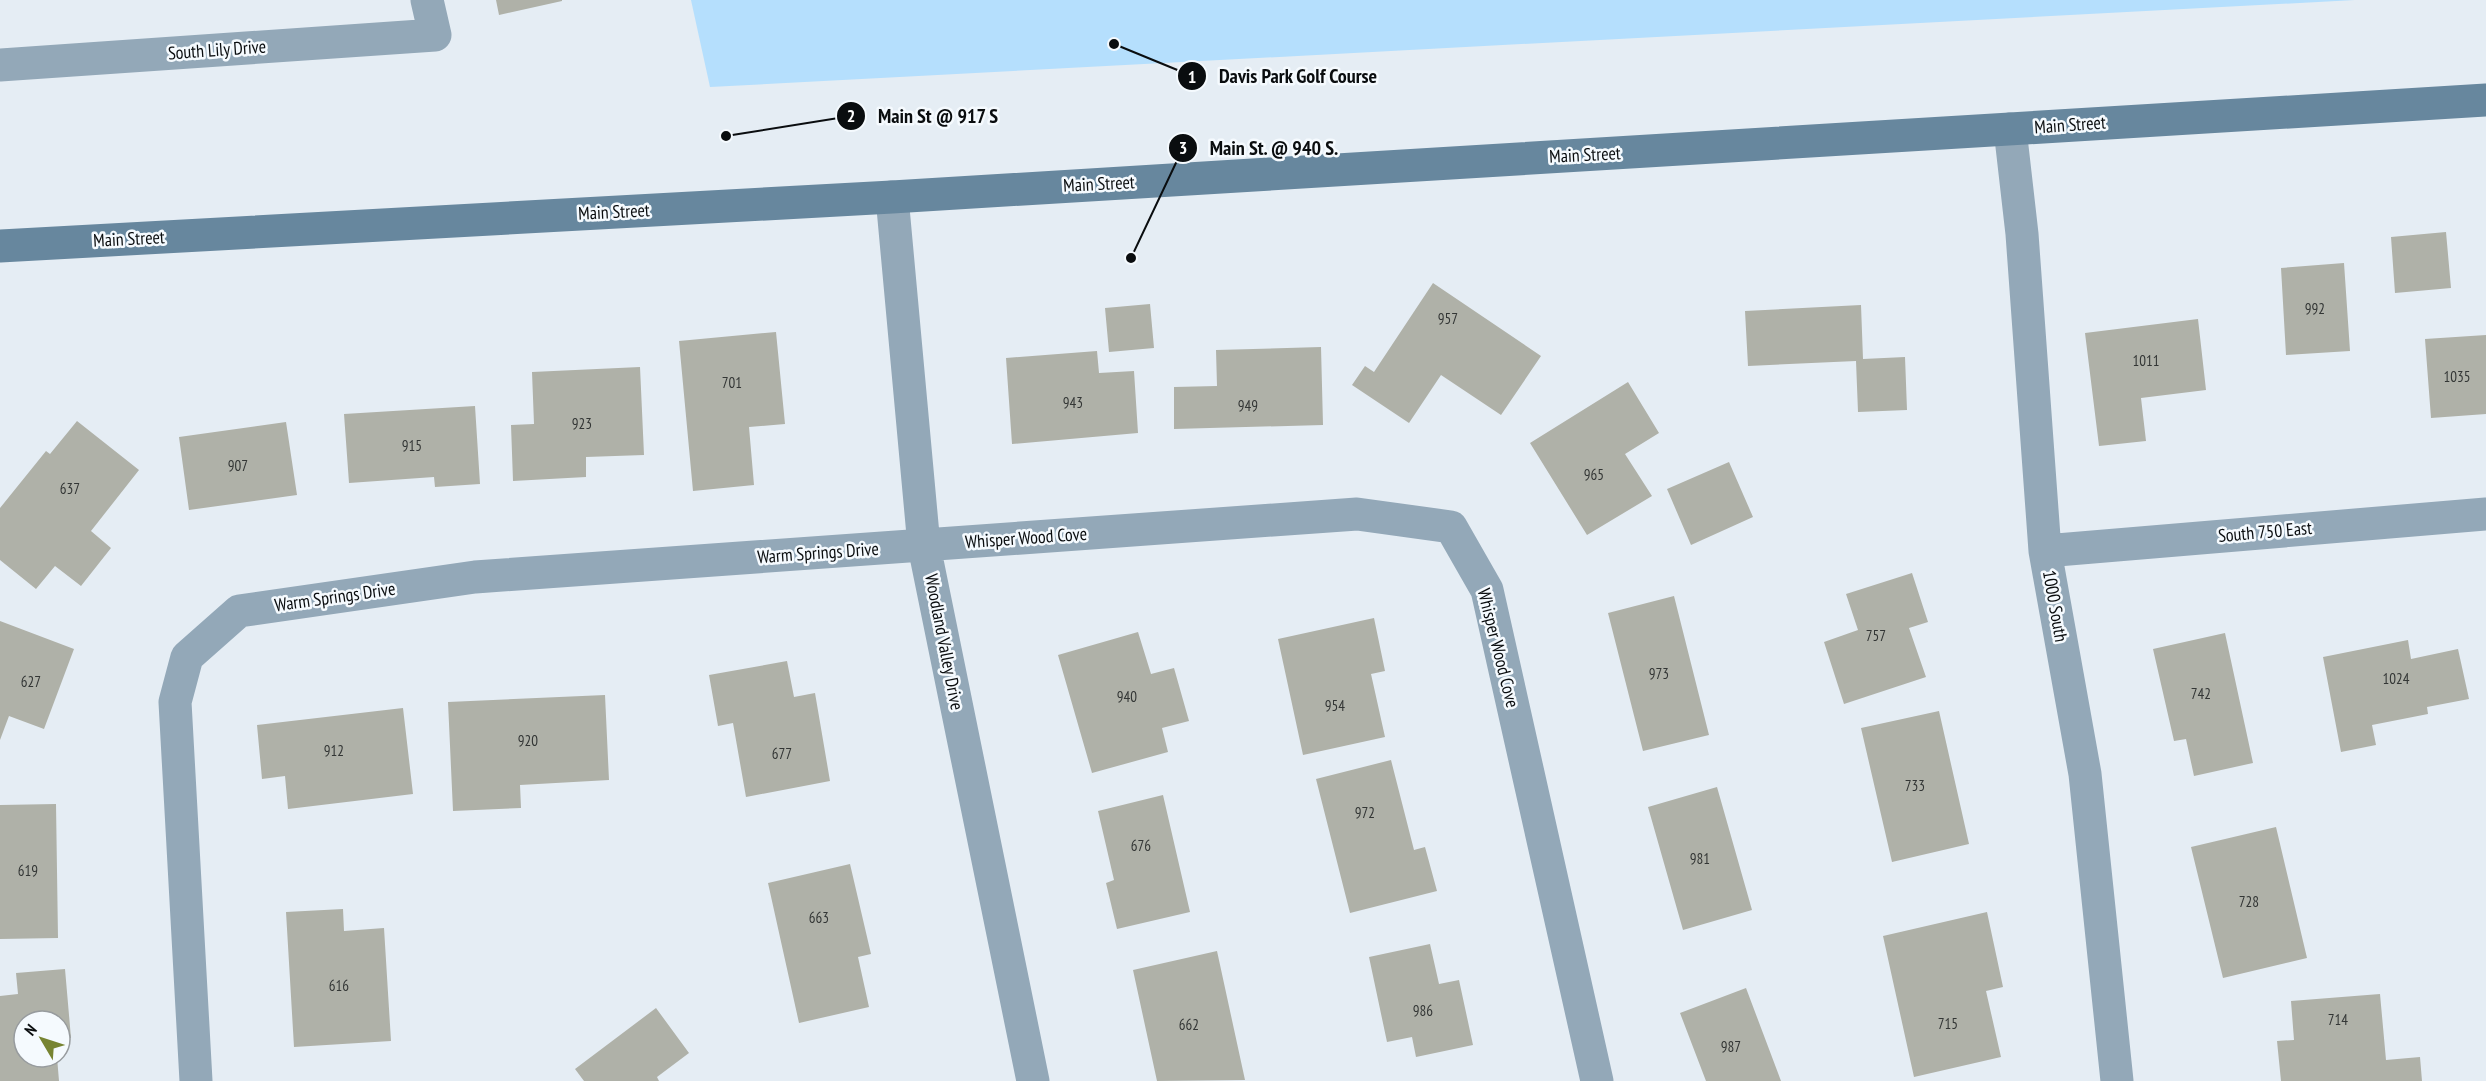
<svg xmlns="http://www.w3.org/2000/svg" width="2486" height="1081" viewBox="0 0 2486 1081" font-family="'PT Sans Narrow',sans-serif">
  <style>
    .green { fill: #b5dffd }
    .building { fill: #afb1a8 }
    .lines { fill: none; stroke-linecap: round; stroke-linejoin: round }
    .minor { stroke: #93a8b8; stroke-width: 33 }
    .secondary { stroke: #67879e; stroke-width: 33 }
    .labels { text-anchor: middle; stroke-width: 5; stroke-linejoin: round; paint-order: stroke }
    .number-label { font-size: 15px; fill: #333635 }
    .street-label { font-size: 18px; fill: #0a0d0f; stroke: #f5fafe }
    .leader { fill: none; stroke: #0a0d0f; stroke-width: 2 }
    .callout-dot { fill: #0a0d0f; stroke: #f5fafe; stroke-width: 2 }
    .mark-label { font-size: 18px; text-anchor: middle; font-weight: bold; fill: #fff }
    .callout-label { font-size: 20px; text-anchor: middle; font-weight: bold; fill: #0a0d0f; stroke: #f5fafe; stroke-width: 5; stroke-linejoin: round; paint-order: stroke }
  </style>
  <rect width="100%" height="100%" fill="#e5edf4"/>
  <path class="green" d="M691,0h1664l-1645,87z"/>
  <path class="building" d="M496,0h66v1l-63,14z
    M2446,232l5,56 -56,5 -4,-56z
    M2344,263l6,88 -64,4 -5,-87z
    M1433,283l108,73 -40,59 -60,-40 -32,48 -57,-38 13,-19 9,6z
    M1150,304l4,44 -45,4 -4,-44z
    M1861,305l2,54 42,-2 2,53 -49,2 -2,-51 -108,5 -3,-55z
    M2198,319l8,71 -65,8 5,43 -47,5 -14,-113z
    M776,332l9,92 -36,3 5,58 -61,6 -14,-150z
    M2486,335v79l-55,4 -6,-79z
    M1321,347l2,78 -149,4v-42l43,-1 -1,-36z
    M1097,351l2,22 35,-2 4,62 -126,11 -6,-86z
    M640,367l4,88 -58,2v20l-73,4 -2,-56 23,-1 -2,-52z
    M1628,382l31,51 -34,21 27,42 -65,39 -57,-92z
    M475,406l5,78 -45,3 -1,-10 -85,6 -5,-69z
    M77,421l62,49 -48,61 20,17 -30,38 -26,-20 -19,23 -36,-29v-52l46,-57 4,3z
    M286,422l11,73 -108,15 -10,-73z
    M1729,462l24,55 -62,28 -24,-56z
    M1912,573l16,49 -19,6 17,49 -82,27 -20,-62 34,-12 -12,-36z
    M1674,596l35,139 -66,16 -35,-138z
    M1374,618l11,53 -14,3 14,63 -82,18 -25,-116z
    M0,621l74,28 -30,80 -35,-13 -9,24z
    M1138,632l13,42 23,-6 15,53 -27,7 6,24 -76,21 -34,-118z
    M2225,633l28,130 -59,13 -8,-37 -12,2 -21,-92z
    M2408,640l3,19 47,-10 11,50 -42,8 1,7 -56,11 4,20 -35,7 -18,-95z
    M787,661l7,36 21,-4 15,88 -84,16 -13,-74 -15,3 -9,-51z
    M605,695l4,85 -89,5 1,23 -68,3 -5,-109z
    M403,708l10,86 -125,15 -3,-33 -23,3 -5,-54z
    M1939,711l30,133 -77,18 -31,-134z
    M1391,760l23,90 11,-3 12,44 -87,22 -34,-134z
    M1717,787l35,123 -69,20 -35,-123z
    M1163,795l27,117 -73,17 -11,-46 8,-3 -16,-69z
    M56,804l2,134 -58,1v-134z
    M2276,827l31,131 -84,20 -32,-131z
    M850,864l21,90 -13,3 11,50 -70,16 -31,-140z
    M343,909l1,22 40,-3 7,113 -97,6 -8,-135z
    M1987,912l16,75 -17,4 15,66 -87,20 -31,-141z
    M1430,944l9,40 20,-4 14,65 -57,12 -4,-20 -25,5 -18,-85z
    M1217,951l28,129 -88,1 -24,-111z
    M65,969l6,69 -11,1v-18h-36v36h33l2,24h-59v-85l18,-2 -2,-21z
    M1746,988l35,93h-75l-26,-68z
    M2380,994l6,66 34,-3 2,24h-141l-4,-40 17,-1 -3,-39z
    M656,1008l33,45 -32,24 2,4h-75l-9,-12z"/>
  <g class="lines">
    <path class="minor" d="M0,65l435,-30 -8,-35
      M2010,129l12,105 23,317 40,223 32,307
      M892,197l32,349 109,535
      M2045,551l441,-37
      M196,1081l-21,-379 12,-45 52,-46 236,-34 882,-63 94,13 36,63 110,491"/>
    <path class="secondary" d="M0,246l892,-49 1594,-97"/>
  </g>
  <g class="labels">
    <g class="number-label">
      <text x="2315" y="314">992</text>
      <text x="1448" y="324">957</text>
      <text x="2146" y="366">1011</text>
      <text x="2457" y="382">1035</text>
      <text x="732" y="388">701</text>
      <text x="1073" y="408">943</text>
      <text x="1248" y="411">949</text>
      <text x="582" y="429">923</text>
      <text x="412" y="451">915</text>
      <text x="238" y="471">907</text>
      <text x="1594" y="480">965</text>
      <text x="70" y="494">637</text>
      <text x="1876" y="641">757</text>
      <text x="1659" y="679">973</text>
      <text x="2396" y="684">1024</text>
      <text x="31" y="687">627</text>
      <text x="2201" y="699">742</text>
      <text x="1127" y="702">940</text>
      <text x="1335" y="711">954</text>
      <text x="528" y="746">920</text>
      <text x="334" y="756">912</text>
      <text x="782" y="759">677</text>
      <text x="1915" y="791">733</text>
      <text x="1365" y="818">972</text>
      <text x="1141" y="851">676</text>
      <text x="1700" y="864">981</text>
      <text x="28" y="876">619</text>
      <text x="2249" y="907">728</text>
      <text x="819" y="923">663</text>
      <text x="339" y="991">616</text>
      <text x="1423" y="1016">986</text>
      <text x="2338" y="1025">714</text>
      <text x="1948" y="1029">715</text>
      <text x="1189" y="1030">662</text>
      <text x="1731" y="1052">987</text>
    </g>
    <g class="street-label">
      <text transform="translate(217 50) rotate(-4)" y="6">South Lily Drive</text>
      <text transform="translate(2070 125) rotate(-4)" y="6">Main Street</text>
      <text transform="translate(1585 155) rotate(-3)" y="6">Main Street</text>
      <text transform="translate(1099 184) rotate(-3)" y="6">Main Street</text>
      <text transform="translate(614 212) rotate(-3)" y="6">Main Street</text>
      <text transform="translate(129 239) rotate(-3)" y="6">Main Street</text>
      <text transform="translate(2265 532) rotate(-5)" y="6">South 750 East</text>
      <text transform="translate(1026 538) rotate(-4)" y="6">Whisper Wood Cove</text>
      <text transform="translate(818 553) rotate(-4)" y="6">Warm Springs Drive</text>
      <text transform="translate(335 597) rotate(-8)" y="6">Warm Springs Drive</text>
      <text transform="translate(2055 606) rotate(80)" y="6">1000 South</text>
      <text transform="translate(944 642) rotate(79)" y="6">Woodland Valley Drive</text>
      <text transform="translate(1498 648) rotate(76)" y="6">Whisper Wood Cove</text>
    </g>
  </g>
  <path class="leader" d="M1114 44L1192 76M726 136L851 116M1131 258L1183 148"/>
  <g class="callout-dot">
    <circle cx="1114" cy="44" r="6"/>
    <circle cx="726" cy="136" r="6"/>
    <circle cx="1131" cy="258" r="6"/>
    <circle cx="1192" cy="76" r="15"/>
    <circle cx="851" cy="116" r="15"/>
    <circle cx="1183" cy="148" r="15"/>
  </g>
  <g class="mark-label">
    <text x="1192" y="83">1</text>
    <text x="851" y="122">2</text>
    <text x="1183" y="154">3</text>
  </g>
  <g class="callout-label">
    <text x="1298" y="83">Davis Park Golf Course</text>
    <text x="938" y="123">Main St @ 917 S</text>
    <text x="1274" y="155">Main St. @ 940 S.</text>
  </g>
  <g transform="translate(42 1039) rotate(309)"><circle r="28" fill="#f5fafe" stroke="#979b9e" stroke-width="1.5"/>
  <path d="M0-4.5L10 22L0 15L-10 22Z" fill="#778432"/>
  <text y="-9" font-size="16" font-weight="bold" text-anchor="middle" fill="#0a0d0f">N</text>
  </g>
</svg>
